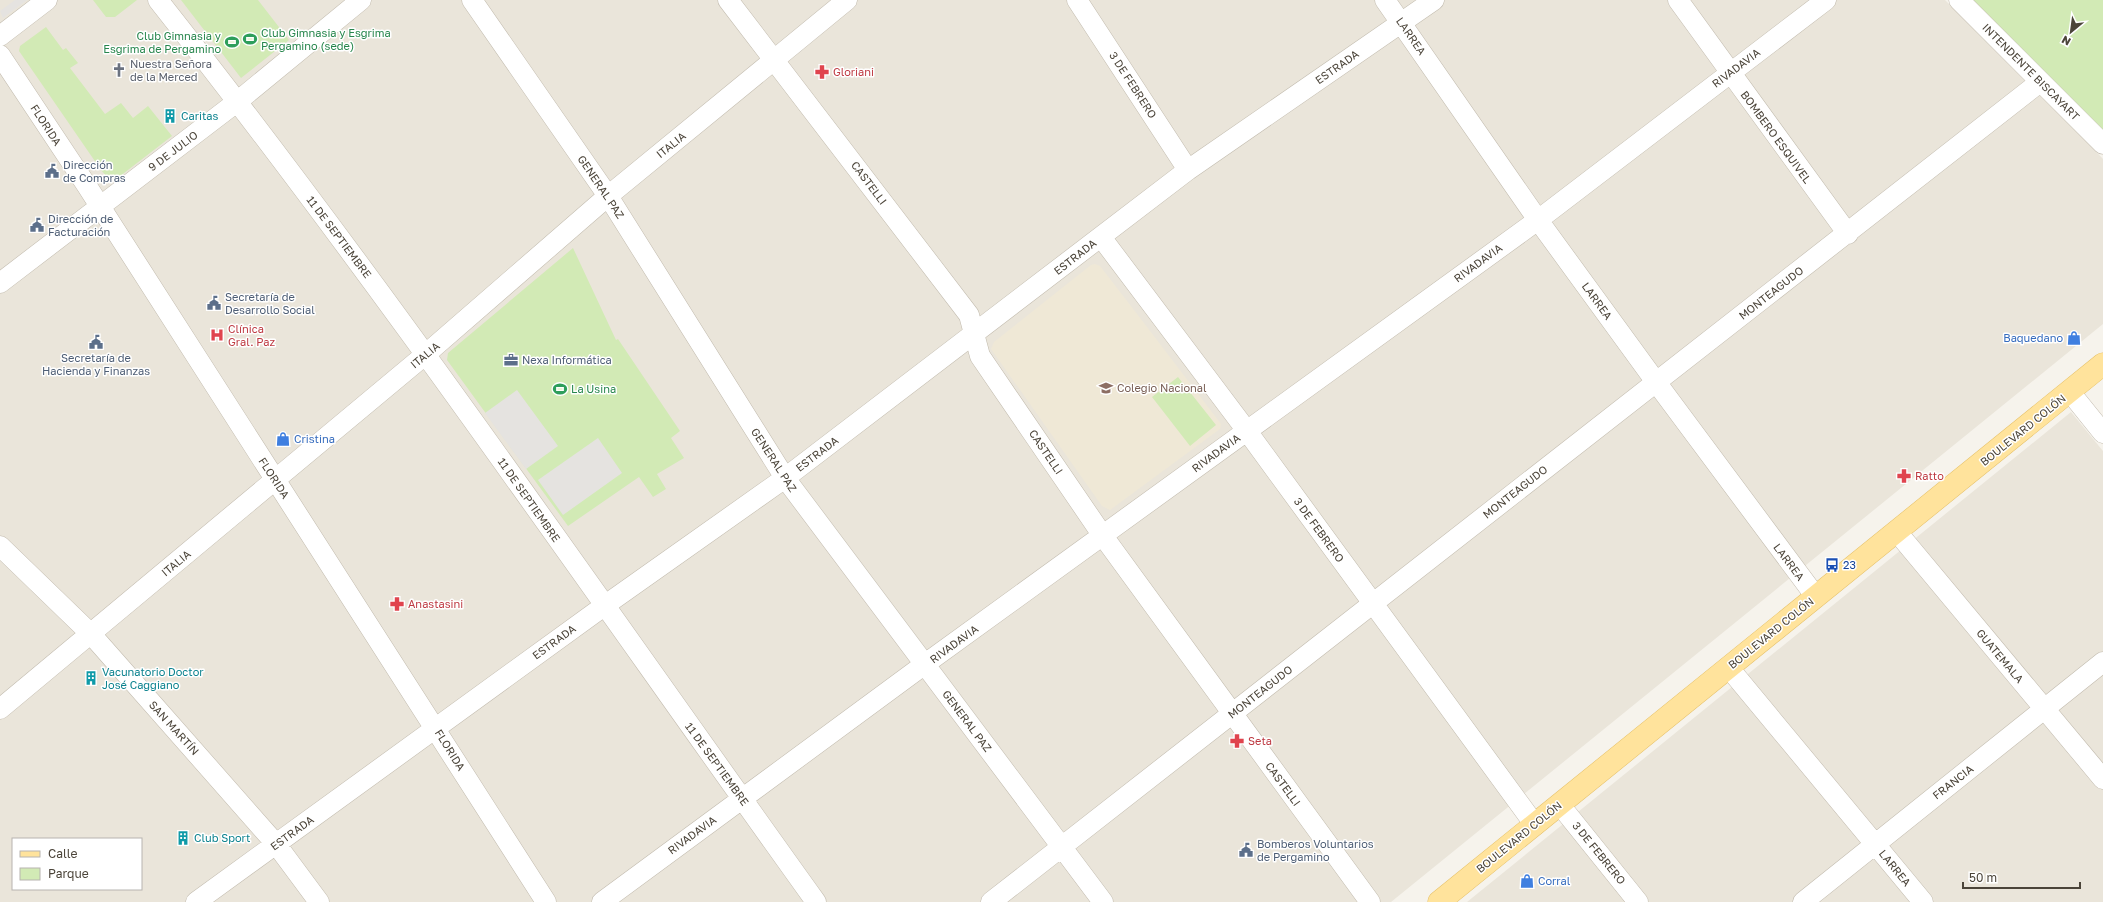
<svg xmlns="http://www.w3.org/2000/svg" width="2103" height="902" viewBox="0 0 2103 902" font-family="'Golos Text',sans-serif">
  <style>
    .residential { fill: #eae5da; fill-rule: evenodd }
    .education { fill: #efe8d6 }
    .green { fill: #d2eab5 }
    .parking { fill: #e5e3e0 }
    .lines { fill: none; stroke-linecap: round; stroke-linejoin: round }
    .minor-casing { stroke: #c2bbae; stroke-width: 21 }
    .major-casing { stroke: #e6c16a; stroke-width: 23 }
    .minor { stroke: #fff; stroke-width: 20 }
    .major { stroke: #ffe39c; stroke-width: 22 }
    .labels { text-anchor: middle; stroke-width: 3; stroke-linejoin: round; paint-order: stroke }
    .leisure-label { font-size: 11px; fill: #27864d; stroke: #fff; text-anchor: start }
    .street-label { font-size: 11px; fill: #4b4439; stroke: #fff }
    .worship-label { font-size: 11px; fill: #5b616d; stroke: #fff; text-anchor: start }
    .health-label { font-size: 11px; fill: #be3a42; stroke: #fff; text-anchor: start }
    .culture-label { font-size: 11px; fill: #0d838f; stroke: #fff; text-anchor: start }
    .service-label { font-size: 11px; fill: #4e5e75; stroke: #fff; text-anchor: start }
    .shop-label { font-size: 11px; fill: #366cbe; stroke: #fff; text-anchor: start }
    .education-label { font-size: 11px; fill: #785e54; stroke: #fff; text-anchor: start }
    .transit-label { font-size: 11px; fill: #164399; stroke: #fff; text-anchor: start }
  </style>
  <rect width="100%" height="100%" fill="#f6f3ec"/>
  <path class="residential" d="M0,0h1945l104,102 54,57v165l-712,578h-1391zM13,839h128v50h-128z
    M2071,412l32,39v451h-636z"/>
  <path class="education" d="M1095,264l5,2 34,44 87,114 -1,5 -110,81 -8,-4 -111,-157 3,-7 97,-77z"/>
  <path class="green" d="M93,0h44l-22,17h-9z
    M181,0h77l31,40 -48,38z
    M1971,0h132v134z
    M46,27l17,23 3,-2 12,15 -8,5 35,46 16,-11 12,15 15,-12 24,30 -57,44 -8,-3 -6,-7 -82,-119 1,-5z
    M573,248l43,92 2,-1 62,92 -9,7 13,20 -27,16 9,15 -13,8 -14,-20 -71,49 -121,-166 1,-7z
    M1178,377l38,48 -26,21 -38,-49z"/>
  <path class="parking" d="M15,0h12l-24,18 -3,-7z
    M517,390l41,56 -32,23 -41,-56z
    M598,438l24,35 -59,42 -25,-35z"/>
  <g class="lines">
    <defs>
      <path id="minor" d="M158,0c231,292 441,600 658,902
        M472,0l136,196 177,282 318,424
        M728,0l241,315 11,41 123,180 267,366
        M1077,0l111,170
        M1385,0l153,220 118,162 160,215
        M1678,0l170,234
        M1959,0l144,144
        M0,36l47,-36
        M0,55l87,131 459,716
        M1101,237l146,194 288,394
        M0,283l238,-182 123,-101
        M2070,392l33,41
        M1897,532l206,247
        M0,546l91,88 185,210 43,58
        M1729,668l194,234
        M0,709l426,-355 182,-158 239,-196
        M1560,805l78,97
        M196,902l408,-296 181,-128 403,-308 246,-170
        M602,902l323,-238 613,-444 288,-220
        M991,902l1049,-820
        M1803,902l300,-240"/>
      <path id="major" d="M1439,902l664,-538"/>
    </defs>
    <use href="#minor" class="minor-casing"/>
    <use href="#major" class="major-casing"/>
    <use href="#minor" class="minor"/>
    <use href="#major" class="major"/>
  </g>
  <defs>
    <symbol id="stadium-bare" viewBox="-9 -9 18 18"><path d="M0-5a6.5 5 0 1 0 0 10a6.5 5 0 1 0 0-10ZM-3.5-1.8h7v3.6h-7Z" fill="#2e9e5b" stroke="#fff" stroke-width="2.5" paint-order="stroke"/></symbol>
    <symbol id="church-bare" viewBox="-9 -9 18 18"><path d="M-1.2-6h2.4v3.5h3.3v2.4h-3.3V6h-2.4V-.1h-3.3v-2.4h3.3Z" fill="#6b7280" stroke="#fff" stroke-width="2.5" paint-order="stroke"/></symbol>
    <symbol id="pharmacy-bare" viewBox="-9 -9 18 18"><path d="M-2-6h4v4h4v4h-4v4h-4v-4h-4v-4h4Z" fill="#e0444e" stroke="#fff" stroke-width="2.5" paint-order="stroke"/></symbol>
    <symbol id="building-bare" viewBox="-9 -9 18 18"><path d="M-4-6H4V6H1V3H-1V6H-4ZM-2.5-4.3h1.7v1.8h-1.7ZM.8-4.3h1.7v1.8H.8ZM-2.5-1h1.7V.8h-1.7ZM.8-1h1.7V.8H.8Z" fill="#0f9aa8" stroke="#fff" stroke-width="2.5" paint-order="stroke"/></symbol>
    <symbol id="civic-bare" viewBox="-9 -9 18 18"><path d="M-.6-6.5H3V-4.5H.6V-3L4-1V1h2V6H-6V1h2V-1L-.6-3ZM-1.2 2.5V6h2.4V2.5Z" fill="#5c6f8a" stroke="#fff" stroke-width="2.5" paint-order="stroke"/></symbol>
    <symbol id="hospital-bare" viewBox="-9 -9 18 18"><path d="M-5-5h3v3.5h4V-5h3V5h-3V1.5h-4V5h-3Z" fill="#e0444e" stroke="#fff" stroke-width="2.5" paint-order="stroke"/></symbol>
    <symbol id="shop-bare" viewBox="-9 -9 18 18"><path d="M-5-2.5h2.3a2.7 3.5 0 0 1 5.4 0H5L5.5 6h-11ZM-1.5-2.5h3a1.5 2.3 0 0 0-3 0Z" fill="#3f7fe0" stroke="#fff" stroke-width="2.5" paint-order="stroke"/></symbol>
    <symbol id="office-bare" viewBox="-9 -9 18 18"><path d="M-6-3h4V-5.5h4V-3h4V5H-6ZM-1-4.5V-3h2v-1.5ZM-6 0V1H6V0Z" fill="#5c6f8a" stroke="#fff" stroke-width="2.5" paint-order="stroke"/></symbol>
    <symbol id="school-bare" viewBox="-9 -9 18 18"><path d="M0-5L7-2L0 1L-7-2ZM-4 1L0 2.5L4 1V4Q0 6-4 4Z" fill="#8d6e63" stroke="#fff" stroke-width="2.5" paint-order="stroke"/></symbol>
    <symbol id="bus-bare" viewBox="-9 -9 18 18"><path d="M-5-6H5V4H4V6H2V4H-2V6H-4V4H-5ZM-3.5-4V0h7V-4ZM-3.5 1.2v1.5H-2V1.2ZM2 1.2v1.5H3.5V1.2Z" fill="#1a4fb4" stroke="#fff" stroke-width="2.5" paint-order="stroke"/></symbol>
  </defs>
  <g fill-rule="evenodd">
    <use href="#stadium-bare" x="240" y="29" width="20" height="20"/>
    <use href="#stadium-bare" x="222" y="32" width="20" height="20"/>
    <use href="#church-bare" x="109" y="60" width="20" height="20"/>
    <use href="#pharmacy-bare" x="812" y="62" width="20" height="20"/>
    <use href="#building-bare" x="160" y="106" width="20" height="20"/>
    <use href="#civic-bare" x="42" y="161" width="20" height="20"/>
    <use href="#civic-bare" x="27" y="215" width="20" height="20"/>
    <use href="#civic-bare" x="204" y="293" width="20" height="20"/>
    <use href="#hospital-bare" x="207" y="325" width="20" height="20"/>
    <use href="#shop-bare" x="2064" y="328" width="20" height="20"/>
    <use href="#civic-bare" x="86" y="332" width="20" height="20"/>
    <use href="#office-bare" x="501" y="350" width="20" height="20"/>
    <use href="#school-bare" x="1096" y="378" width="20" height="20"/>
    <use href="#stadium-bare" x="550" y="379" width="20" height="20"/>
    <use href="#shop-bare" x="273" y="429" width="20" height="20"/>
    <use href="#pharmacy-bare" x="1894" y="466" width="20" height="20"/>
    <use href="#bus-bare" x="1822" y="555" width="20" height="20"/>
    <use href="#pharmacy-bare" x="387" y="594" width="20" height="20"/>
    <use href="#building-bare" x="81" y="668" width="20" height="20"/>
    <use href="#pharmacy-bare" x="1227" y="731" width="20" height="20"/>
    <use href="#building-bare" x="173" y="828" width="20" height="20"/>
    <use href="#civic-bare" x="1236" y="840" width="20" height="20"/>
    <use href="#shop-bare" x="1517" y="871" width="20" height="20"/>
  </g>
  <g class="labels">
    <g class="leisure-label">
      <text x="261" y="37">Club Gimnasia y Esgrima<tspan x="261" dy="13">Pergamino (sede)</tspan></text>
      <text x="221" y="40" text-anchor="end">Club Gimnasia y<tspan x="221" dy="13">Esgrima de Pergamino</tspan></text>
      <text x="571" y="393">La Usina</text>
    </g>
    <g class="street-label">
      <text transform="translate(1411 36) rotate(55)" y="4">LARREA</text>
      <text transform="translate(1337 67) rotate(-35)" y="4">ESTRADA</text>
      <text transform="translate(1736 68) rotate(-37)" y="4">RIVADAVIA</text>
      <text transform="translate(2031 72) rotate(45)" y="4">INTENDENTE BISCAYART</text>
      <text transform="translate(1133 85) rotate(57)" y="4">3 DE FEBRERO</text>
      <text transform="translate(46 125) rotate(57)" y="4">FLORIDA</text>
      <text transform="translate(1776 137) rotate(54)" y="4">BOMBERO ESQUIVEL</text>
      <text transform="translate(671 145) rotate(-39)" y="4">ITALIA</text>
      <text transform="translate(173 151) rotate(-37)" y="4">9 DE JULIO</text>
      <text transform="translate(869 183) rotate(53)" y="4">CASTELLI</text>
      <text transform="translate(601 187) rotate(56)" y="4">GENERAL PAZ</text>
      <text transform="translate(339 237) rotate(53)" y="4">11 DE SEPTIEMBRE</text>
      <text transform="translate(1075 257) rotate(-38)" y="4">ESTRADA</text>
      <text transform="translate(1478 263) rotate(-36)" y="4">RIVADAVIA</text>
      <text transform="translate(1771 293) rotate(-38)" y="4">MONTEAGUDO</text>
      <text transform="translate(1597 301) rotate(54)" y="4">LARREA</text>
      <text transform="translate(425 355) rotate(-40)" y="4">ITALIA</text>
      <text transform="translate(2023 430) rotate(-39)" y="4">BOULEVARD COLÓN</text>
      <text transform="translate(1046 452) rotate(56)" y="4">CASTELLI</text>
      <text transform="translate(1216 453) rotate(-36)" y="4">RIVADAVIA</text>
      <text transform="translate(817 454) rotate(-37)" y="4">ESTRADA</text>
      <text transform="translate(774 460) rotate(57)" y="4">GENERAL PAZ</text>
      <text transform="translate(274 478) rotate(57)" y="4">FLORIDA</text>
      <text transform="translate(1515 492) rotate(-38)" y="4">MONTEAGUDO</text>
      <text transform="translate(529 500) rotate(55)" y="4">11 DE SEPTIEMBRE</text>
      <text transform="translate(1319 530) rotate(54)" y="4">3 DE FEBRERO</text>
      <text transform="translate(1789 562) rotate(53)" y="4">LARREA</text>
      <text transform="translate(176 563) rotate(-40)" y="4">ITALIA</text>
      <text transform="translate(1771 633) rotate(-39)" y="4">BOULEVARD COLÓN</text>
      <text transform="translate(554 642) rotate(-36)" y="4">ESTRADA</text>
      <text transform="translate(954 644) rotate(-36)" y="4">RIVADAVIA</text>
      <text transform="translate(2000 656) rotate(50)" y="4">GUATEMALA</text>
      <text transform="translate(1260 692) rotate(-38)" y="4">MONTEAGUDO</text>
      <text transform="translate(967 721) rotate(53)" y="4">GENERAL PAZ</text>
      <text transform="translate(174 728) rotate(48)" y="4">SAN MARTÍN</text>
      <text transform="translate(450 750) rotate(58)" y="4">FLORIDA</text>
      <text transform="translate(717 764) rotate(54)" y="4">11 DE SEPTIEMBRE</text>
      <text transform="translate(1953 782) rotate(-38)" y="4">FRANCIA</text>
      <text transform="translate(1283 784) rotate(54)" y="4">CASTELLI</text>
      <text transform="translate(292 833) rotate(-36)" y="4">ESTRADA</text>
      <text transform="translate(692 835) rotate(-36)" y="4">RIVADAVIA</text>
      <text transform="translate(1519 837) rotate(-39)" y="4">BOULEVARD COLÓN</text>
      <text transform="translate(1599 853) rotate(51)" y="4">3 DE FEBRERO</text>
      <text transform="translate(1895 868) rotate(51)" y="4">LARREA</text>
    </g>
    <g class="worship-label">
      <text x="130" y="68">Nuestra Señora<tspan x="130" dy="13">de la Merced</tspan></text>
    </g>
    <g class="health-label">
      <text x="833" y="76">Gloriani</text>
      <text x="228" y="333">Clínica<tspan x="228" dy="13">Gral. Paz</tspan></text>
      <text x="1915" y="480">Ratto</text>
      <text x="408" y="608">Anastasini</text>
      <text x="1248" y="745">Seta</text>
    </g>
    <g class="culture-label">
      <text x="181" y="120">Caritas</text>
      <text x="102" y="676">Vacunatorio Doctor<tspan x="102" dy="13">José Caggiano</tspan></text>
      <text x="194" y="842">Club Sport</text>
    </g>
    <g class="service-label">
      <text x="63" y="169">Dirección<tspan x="63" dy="13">de Compras</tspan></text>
      <text x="48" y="223">Dirección de<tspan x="48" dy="13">Facturación</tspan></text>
      <text x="225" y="301">Secretaría de<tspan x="225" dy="13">Desarrollo Social</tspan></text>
      <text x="96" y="362" text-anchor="middle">Secretaría de<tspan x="96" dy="13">Hacienda y Finanzas</tspan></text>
      <text x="522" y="364">Nexa Informática</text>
      <text x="1257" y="848">Bomberos Voluntarios<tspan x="1257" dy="13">de Pergamino</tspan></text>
    </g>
    <g class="shop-label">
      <text x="2063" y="342" text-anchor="end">Baquedano</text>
      <text x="294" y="443">Cristina</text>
      <text x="1538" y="885">Corral</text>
    </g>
    <g class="education-label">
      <text x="1117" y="392">Colegio Nacional</text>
    </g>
    <g class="transit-label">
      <text x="1843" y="569">23</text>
    </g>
  </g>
  <rect x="12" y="838" width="130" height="52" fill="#ffffff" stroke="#b7b4b0"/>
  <rect x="20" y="851" width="20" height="6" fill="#ffe39c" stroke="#b7b4b0"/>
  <text x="48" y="858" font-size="12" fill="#4b4439">Calle</text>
  <rect x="20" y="868" width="20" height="12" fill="#d2eab5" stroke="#b7b4b0"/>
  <text x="48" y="878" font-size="12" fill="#4b4439">Parque</text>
  <g transform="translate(2071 32) rotate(209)" stroke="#ffffff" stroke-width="3" paint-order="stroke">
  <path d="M0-3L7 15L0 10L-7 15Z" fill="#4b4439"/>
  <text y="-6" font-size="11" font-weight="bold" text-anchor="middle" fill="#4b4439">N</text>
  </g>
  <path d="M1963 882v6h117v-6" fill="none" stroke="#4b4439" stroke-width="2"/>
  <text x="1969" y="882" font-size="12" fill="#4b4439" stroke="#ffffff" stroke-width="3" paint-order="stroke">50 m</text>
</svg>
